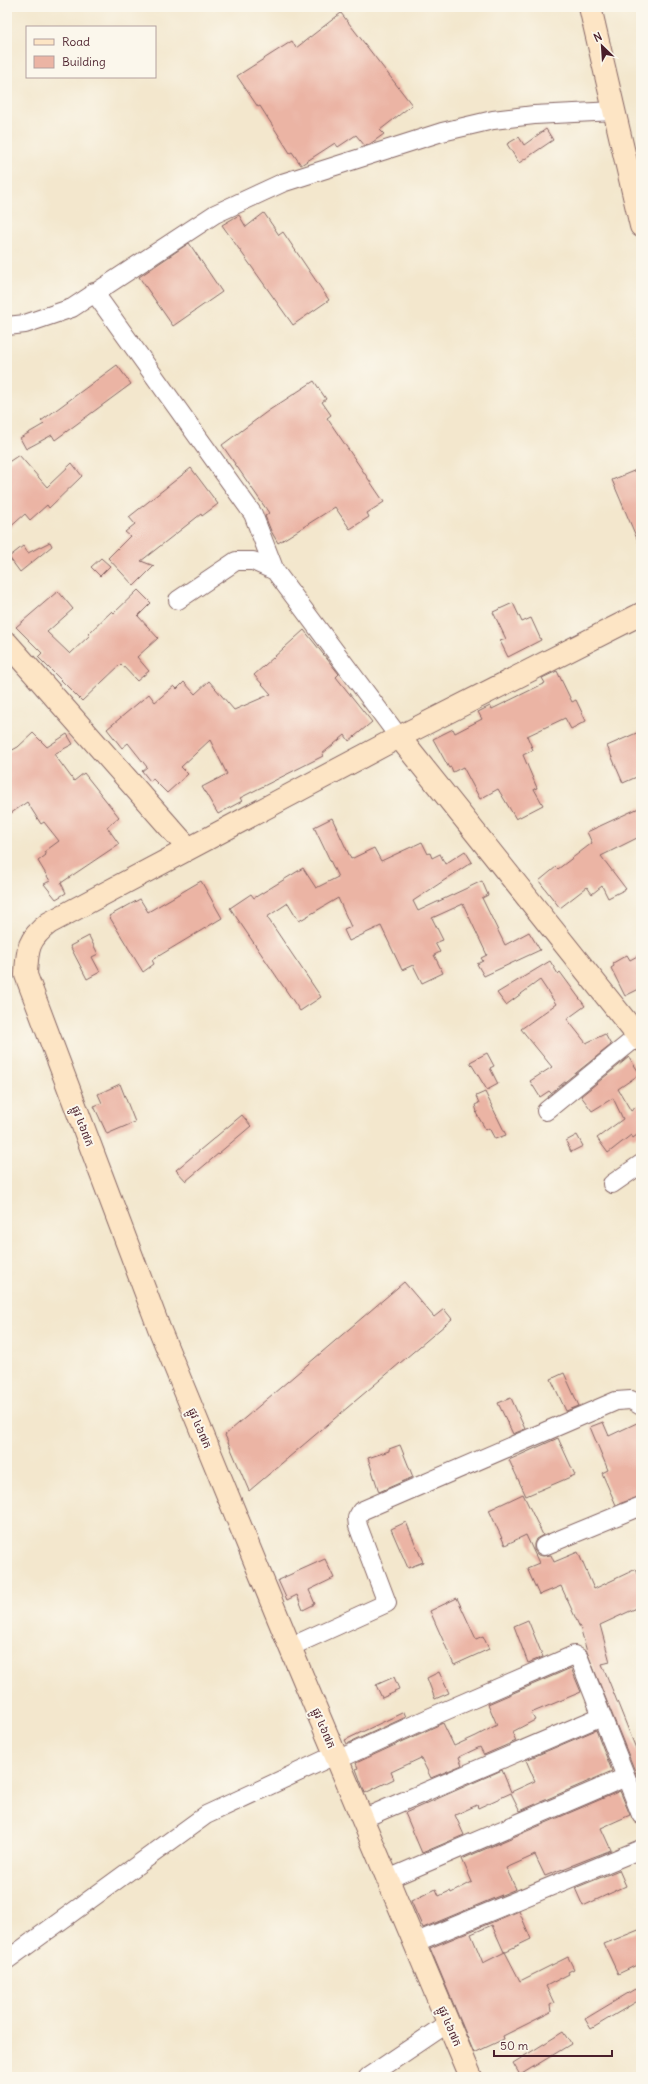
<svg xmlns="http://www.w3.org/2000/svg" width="648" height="2084" viewBox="0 0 648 2084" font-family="Delius,'Noto Sans Khmer',sans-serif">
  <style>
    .building { fill: #ebb4a4 }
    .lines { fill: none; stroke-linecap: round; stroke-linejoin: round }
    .street-casing { stroke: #856564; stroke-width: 20 }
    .secondary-casing { stroke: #856564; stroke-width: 24 }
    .street { stroke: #fff; stroke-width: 18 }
    .secondary { stroke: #fde5c5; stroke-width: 22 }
    .labels { text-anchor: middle; stroke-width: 4; stroke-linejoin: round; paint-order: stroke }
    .street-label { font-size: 11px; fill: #4a1f2b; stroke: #fbf7ec }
  </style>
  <rect width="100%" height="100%" fill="#fbf7ec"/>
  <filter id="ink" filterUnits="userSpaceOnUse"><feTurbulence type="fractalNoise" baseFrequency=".025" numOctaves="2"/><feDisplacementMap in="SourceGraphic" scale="8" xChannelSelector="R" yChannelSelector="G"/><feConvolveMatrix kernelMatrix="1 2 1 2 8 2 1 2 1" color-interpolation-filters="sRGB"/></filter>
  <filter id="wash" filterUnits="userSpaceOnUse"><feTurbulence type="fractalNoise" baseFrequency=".012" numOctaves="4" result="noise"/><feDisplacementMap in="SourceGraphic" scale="16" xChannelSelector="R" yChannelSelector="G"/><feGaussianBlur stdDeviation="0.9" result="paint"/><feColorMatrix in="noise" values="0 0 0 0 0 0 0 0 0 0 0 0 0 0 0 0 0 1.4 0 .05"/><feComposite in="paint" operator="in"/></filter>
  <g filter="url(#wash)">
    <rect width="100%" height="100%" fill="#f3e7cd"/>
    <g id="blocks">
      <path class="building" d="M341,13l71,92 -32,25 4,4 -14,10 -5,2 -9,-11 -18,12 -3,-4 -34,22 -9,-13 -2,1 -30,-47 -2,1 -21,-31 55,-35 4,7z
        M546,129l7,11 -34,23 -12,-19 12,-7 5,8z
        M264,213l15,22 4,-3 46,68 -36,25 -71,-100 17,-10 7,12z
        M189,243l33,49 -49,34 -34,-49z
        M117,365l14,19 -76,56 -3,-5 -26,14 -6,-11 24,-14 -3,-3z
        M314,381l12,18 -4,3 9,13 -4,3 57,84 -17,11 2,4 -19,12 -15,-22 -57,36 -7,-12 -6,-15 4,-3 -47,-68 46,-34z
        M19,455l28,32 25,-24 10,13 -33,32 -2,-3 -17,15 -5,-6 -18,16v-67z
        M191,468l27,36 -16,12 -1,-2 -60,47 13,5 -20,20 -26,-28 22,-22 -5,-4 10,-8 -6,-7z
        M641,468v80l-29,-68z
        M50,542l2,4 -32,26 -11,-15 14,-11 5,7z
        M101,558l9,8 -10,10 -9,-9z
        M138,590l13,13 -13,13 20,22 -21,19 12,14 -12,10 -16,-17 -39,37 -44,-44 4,-4 -26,-26 42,-36 15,18 -26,23 23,22 20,-19 -2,-1 24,-23 2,2z
        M513,603l9,19 9,-4 10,22 -33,17 -8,-16 6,-2 -13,-27z
        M304,630l35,44 -3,3 36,45 -23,19 -4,-6 -23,19 1,2 -83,42 2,3 -24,13 -16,-27 25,-13 -17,-34 -29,27 7,7 -21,19 -14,-14 -3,2 -8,-10 5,-4 -19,-24 -6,5 -15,-19 42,-35 6,8 19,-16 3,3 7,-7 11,12 14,-13 25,29 37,-16 -17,-19z
        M557,671l15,31 4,-2 10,21 -15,8 -6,-11 -38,18 6,14 -10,5 14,33 -3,1 9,16 -27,14 -18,-30 -18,10 -17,-32 -10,5 -2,-5 -2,1 -16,-29 20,-10 2,4 27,-14 -4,-7 12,-6 2,3 53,-26 -3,-5z
        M641,731v44l-18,8 -16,-37z
        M33,733l14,14 20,-13 6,10 -19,10 20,27 10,-8 35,44 -12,10 12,17 -58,39 5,10 -10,6 -12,-15 6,-3 -12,-20 8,-6 -2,-3 15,-11 -15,-19 -3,2 -14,-22 -20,14v-63l11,-6z
        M641,807v29l-40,20 25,33 -18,9 -6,-12 -10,8 -5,-7 -27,21 -21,-27 17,-14 2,2 34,-26 -5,-11z
        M332,818l19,41 23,-11 7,13 41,-19 6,12 2,-1 2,5 8,-4 5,10 20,-13 7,11 -59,39 5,10 64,-30 6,14 -6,3 23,47 24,-13 11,18 -56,26 -7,-12 6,-3 -2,-3 6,-3 -24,-51 -31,14 11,22 -8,3 5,9 -6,3 9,18 -21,10 -9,-18 -11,5 -21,-44 -32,15 -5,-11 7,-3 -13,-29 -39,23 -11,-18 -21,14 54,80 -21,14 -70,-103 21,-14 3,4 49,-30 13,20 22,-11 -24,-50z
        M201,881l21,37 -70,42 2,4 -11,8 -34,-56 31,-17 8,13z
        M89,936l9,18 -6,3 8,15 -13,7 -17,-33z
        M641,954v34l-16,8 -14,-28 3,-2 -1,-3 14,-8 3,5z
        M550,961l8,13 2,-2 25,34 -18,13 19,24 19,-9 6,11 -60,48 -2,-2 -9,6 -10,-16 22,-14 -31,-38 35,-25 -16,-24 -34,25 -9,-12z
        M487,1053l7,13 -4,2 8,16 -11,6 -17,-28z
        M629,1057l11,17 -22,15 13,22 10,-8v29l-8,6 -2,-3 -23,18 -11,-15 26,-19 -10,-21 -21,13 -11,-15z
        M120,1084l15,38 -28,12 -13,-28 8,-3 -4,-9z
        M485,1092l21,43 -11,4 -6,-11 -3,2 -10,-17 1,-1 -2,-7 4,-2 -3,-7z
        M242,1115l9,11 -65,55 -10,-11z
        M577,1135l6,11 -12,6 -5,-11z
        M404,1282l30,35 10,-8 8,10 -203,172 -24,-56z
        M564,1373l15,33 -13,5 -15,-32z
        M511,1398l14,31 -12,5 -15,-31z
        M641,1421v75l-25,9 -14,-32 6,-3 -18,-43 13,-5 6,14z
        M558,1438l17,37 -49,21 -17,-36z
        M400,1445l13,32 -34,15 -11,-34 21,-7v-2z
        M523,1494l20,41 -7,4 -2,5v6l4,5 5,1 8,-1 3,7 24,-10 16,37 42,-20 5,12v25l-41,19 10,37 -8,2 39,97v25l-54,-134 -6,-22 -20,-44 -22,9 -12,-27 12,-5 -13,-28 -21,10 -16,-35z
        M406,1522l17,40 -15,6 -17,-39z
        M325,1559l9,19 -25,12 6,14 -12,6 -6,-15 -10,5 -9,-20z
        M457,1598l19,41 7,-3 6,13 -35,16 -24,-54z
        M528,1620l15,37 -15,6 -14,-37z
        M571,1668l10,24 -50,21 4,7 -23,12 4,9 -32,14 -4,-8 -21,10 3,8 -31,13 -10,-20 -30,14 3,7 -29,14 -9,-24 2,-1 -2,-5 87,-40 11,23 22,-10 21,-11 -9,-21z
        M439,1672l10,21 -14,6 -8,-21z
        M394,1677l5,12 -5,2 1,1 -13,6 -6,-13z
        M404,1712l2,5 -59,27 -2,-4z
        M596,1730l16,41 -92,40 -9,-18 -33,15 -1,-3 -22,10 9,20 -42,18 -17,-40 97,-43 9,22 24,-11 -9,-21z
        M620,1791l10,24 -29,13 10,22 -66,26 -10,-21 -29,13 10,21 -93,39 -12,-27 25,-12 3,7 11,-5 1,2 21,-11 -10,-23z
        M619,1870l7,16 -43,20 -8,-18z
        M519,1911l12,28 -27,13 -12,-27 -21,9 12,29 22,-11 15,29 48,-24 6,12 -6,3 1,2 -23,12 8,17 -4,2 1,7 -48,24 1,3 -30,14 -44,-105z
        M641,1929v34l-23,11 -14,-30z
        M635,1989l6,10 -50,30 -6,-10z
        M563,2032l8,12 -51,31 -7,-12z"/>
    </g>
  </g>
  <g filter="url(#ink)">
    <use href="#blocks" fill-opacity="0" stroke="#856564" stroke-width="1"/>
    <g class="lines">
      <defs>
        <path id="street" d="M94,292l159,222 22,57 124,166
          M7,326l18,-2 47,-16 143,-94 67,-31 160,-51 51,-12 41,-5 81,-4
          M178,600l58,-39h17l22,10
          M546,1111l92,-75
          M612,1184l29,-20
          M544,1546l97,-40
          M290,1647l97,-44 -29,-77 -1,-8 4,-7 255,-110 15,-1 10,6
          M337,1760l94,-43 143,-62 5,3 62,157
          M362,1819l240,-103
          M388,1879l238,-102
          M414,1943l227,-94
          M7,1960l199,-145 129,-60
          M368,2077l80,-54"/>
        <path id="secondary" d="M590,7l51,219
          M7,643l181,205
          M399,737l242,303
          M471,2077l-181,-430 -131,-319 -133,-353c1,-26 2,-36 23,-52l350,-186 242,-123"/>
      </defs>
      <use href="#street" class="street-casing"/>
      <use href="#secondary" class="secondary-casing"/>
      <use href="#street" class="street"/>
      <use href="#secondary" class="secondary"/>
    </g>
  </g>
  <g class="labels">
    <g class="street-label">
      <text transform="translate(83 1126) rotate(69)" y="4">ផ្លូវ ៤៦៧ក</text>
      <text transform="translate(200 1428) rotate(67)" y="4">ផ្លូវ ៤៦៧ក</text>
      <text transform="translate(324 1728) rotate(67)" y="4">ផ្លូវ ៤៦៧ក</text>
      <text transform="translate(450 2026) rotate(67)" y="4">ផ្លូវ ៤៦៧ក</text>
    </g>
  </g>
  <rect width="648" height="2084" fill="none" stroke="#fbf7ec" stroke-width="24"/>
  <rect x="26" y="26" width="130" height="52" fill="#fbf7ec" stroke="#b4a19f"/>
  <rect x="34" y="39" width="20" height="6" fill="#fde5c5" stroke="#b4a19f"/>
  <text x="62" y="46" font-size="12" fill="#4a1f2b">Road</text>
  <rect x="34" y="56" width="20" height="12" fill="#ebb4a4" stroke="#b4a19f"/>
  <text x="62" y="66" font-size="12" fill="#4a1f2b">Building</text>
  <g transform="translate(602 46) rotate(335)" stroke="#fbf7ec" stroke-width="3" paint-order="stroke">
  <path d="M0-3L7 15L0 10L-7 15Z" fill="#4a1f2b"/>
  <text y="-6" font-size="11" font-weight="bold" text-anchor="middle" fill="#4a1f2b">N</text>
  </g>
  <path d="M494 2050v6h118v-6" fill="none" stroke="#4a1f2b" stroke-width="2"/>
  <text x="500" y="2050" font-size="12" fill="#4a1f2b" stroke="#fbf7ec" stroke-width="3" paint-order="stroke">50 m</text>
</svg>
